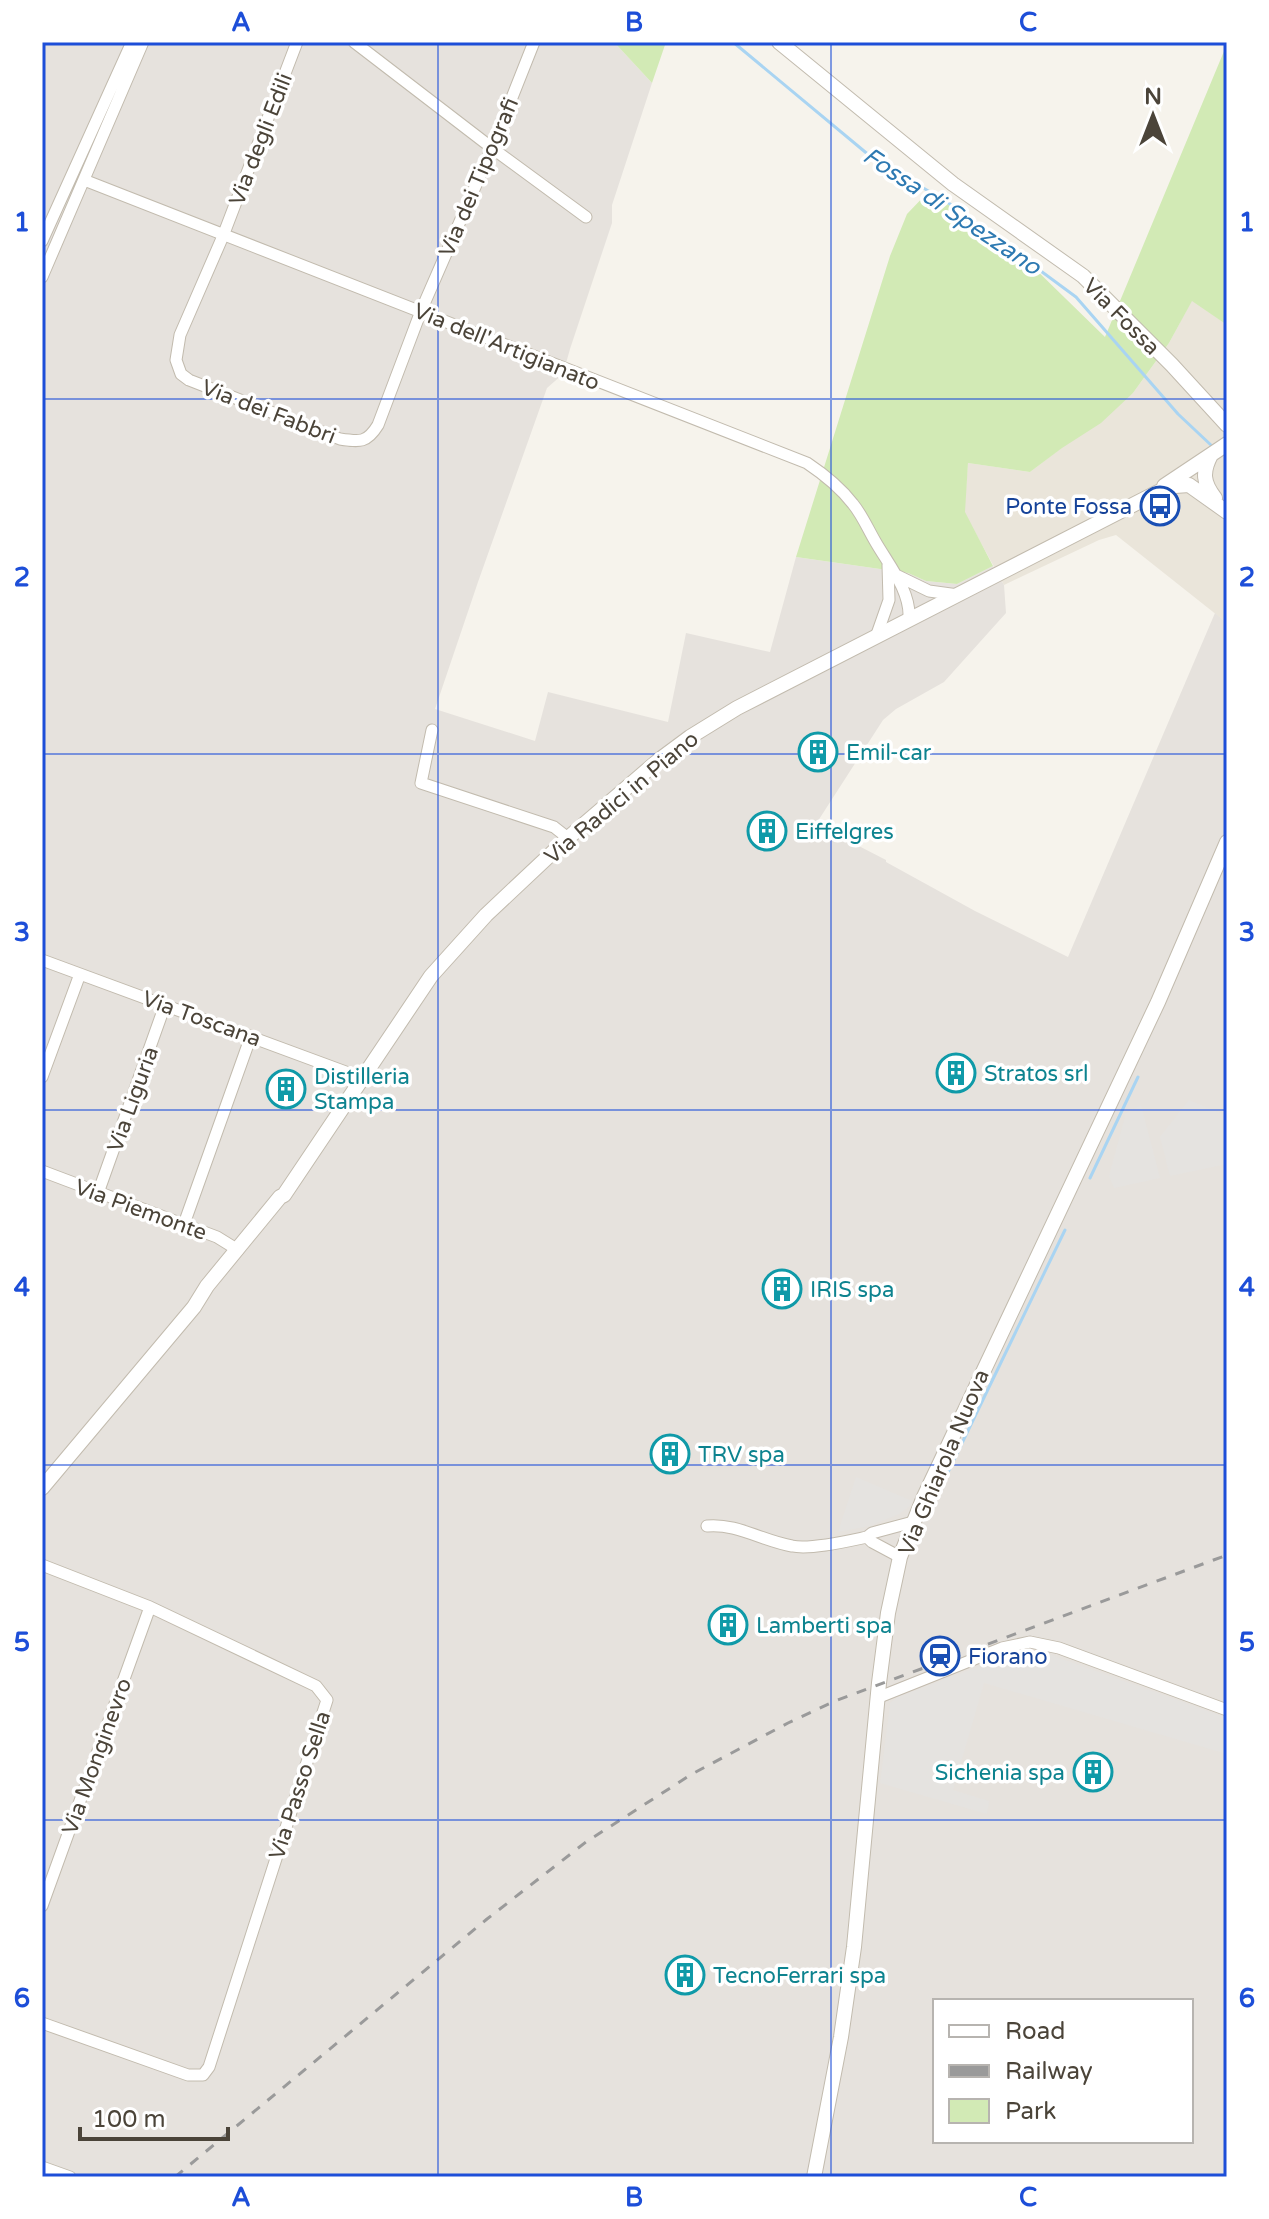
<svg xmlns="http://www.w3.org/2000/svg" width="1269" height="2219" viewBox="0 0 1269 2219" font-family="'Varela Round',sans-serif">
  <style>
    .residential { fill: #eae5da }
    .industrial { fill: #e6e2dd; fill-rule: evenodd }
    .green { fill: #d2eab5 }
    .parking { fill: #e5e3e0 }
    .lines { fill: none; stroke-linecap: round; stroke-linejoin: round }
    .stream { stroke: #a9d4f2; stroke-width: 3 }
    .minor-casing { stroke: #c2bbae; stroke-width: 13 }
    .tertiary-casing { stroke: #c2bbae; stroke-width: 16 }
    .minor { stroke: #fff; stroke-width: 11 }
    .tertiary { stroke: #fff; stroke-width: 14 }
    .rail { stroke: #9a9a9a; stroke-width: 3; stroke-dasharray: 10 10; stroke-linecap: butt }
    .grid { fill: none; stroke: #1d4ed8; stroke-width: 2; stroke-opacity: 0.55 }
    .labels { text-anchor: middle; stroke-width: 7; stroke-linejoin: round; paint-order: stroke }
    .street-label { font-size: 22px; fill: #4b4439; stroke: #fff }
    .transit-label { font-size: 22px; fill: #164399; stroke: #fff; text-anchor: end }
    .culture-label { font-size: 22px; fill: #0d838f; stroke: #fff; text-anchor: start }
    .water-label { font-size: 24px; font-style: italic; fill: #2e7ab2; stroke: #fff }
    .neatline { fill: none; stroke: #1d4ed8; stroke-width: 3 }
    .grid-label { font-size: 26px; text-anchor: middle; font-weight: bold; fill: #1d4ed8 }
  </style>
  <rect width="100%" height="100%" fill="#f6f3ec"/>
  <path class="residential" d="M1192,300l35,25v298l-111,-88 -17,5 -95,45 -40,-73 4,-49 62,9 103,-79 36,-50z"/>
  <path class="industrial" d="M42,42h572l38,41 -40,122v18l-42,126 -7,25 -16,14 -69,194 -43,127 100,32 13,-49 120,30 18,-89 84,19 26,-95 112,16 18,8 31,3 36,-18 11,19 2,28 -62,69 -48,27 -13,11 -67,104 70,36v2l89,49 93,46 147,-344 12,10v1554h-1185zM935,2001h256v140h-256z"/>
  <path class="green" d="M614,42h52l-14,41z
    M1227,44v281l-35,-24 -23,42 -36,50 -32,30 -39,25 -32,24 -62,-9 -3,49 28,54 -36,18 -31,-3 -18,-8 -112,-16 94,-301 17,-42 22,-23 96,68 80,78z"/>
  <path class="parking" d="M1189,1100l38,16v48l-57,12 -10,-39z
    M1141,1105l19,73 -46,10 -5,-12 17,-63z
    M856,1477l56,24 -2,5 -11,8 -29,12 -32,6z
    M1025,1649l15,2 187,67v36l-243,-71 -31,107 36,11 -2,13 -107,-31 10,-80 8,-6z"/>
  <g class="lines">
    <path class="stream" d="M733,42l137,114 80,48 126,93 102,117 34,32
      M1090,1178l48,-101
      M933,1503l132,-273"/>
    <defs>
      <path id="minor" d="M297,42l-74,194 -43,99 -4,25 5,14 8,6 151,59c20,3 27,4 38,-14l43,-114 71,-163 42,-106
        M354,42l138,106 94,69
        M84,180l723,283c18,12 33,24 46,41 9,11 15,25 22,37 13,23 36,50 34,78
        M42,241l90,-199
        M42,277l101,-235
        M896,575l33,16 29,4
        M876,637l13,-37 -1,-35
        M432,730l-11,53 133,44 14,11
        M42,960l320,118
        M42,1077l38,-103
        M42,1171l175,66 21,13
        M98,1193l67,-188
        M184,1224l67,-188
        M707,1526c29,-3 56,15 85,20 18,4 56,-5 75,-9l5,-4 41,-11
        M867,1537l5,5 28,15
        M42,1565l108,42 166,79 11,14 -118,367 -6,8h-15l-146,-52
        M877,1698l125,-50 28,-6 29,6 168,62
        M42,1906l108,-299
        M42,2167l28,10"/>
      <path id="tertiary" d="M779,42l174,142 130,92 89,89 55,60
        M1211,455c-9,17 -8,28 4,43
        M1164,486l63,-42
        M42,1488l152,-181 13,-21 73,-89 4,-2 147,-219 55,-61 82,-77 91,-78 31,-23 47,-29 421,-216 17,-6 14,-1 38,27
        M814,2177l27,-140 13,-90 25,-264 9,-70 12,-56 23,-58 235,-497 69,-160"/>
    </defs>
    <use href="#minor" class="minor-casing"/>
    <use href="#tertiary" class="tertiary-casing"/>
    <use href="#minor" class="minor"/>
    <use href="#tertiary" class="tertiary"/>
    <path class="rail" d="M175,2177l312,-258 99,-77 106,-68 96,-51 47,-22 392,-146"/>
  </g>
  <path class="grid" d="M438,42v2135M831,42v2135M42,399h1185M42,754h1185M42,1110h1185M42,1465h1185M42,1820h1185"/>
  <defs>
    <symbol id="bus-ring" viewBox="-11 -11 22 22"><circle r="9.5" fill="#fff" stroke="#1a4fb4" stroke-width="1.5"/><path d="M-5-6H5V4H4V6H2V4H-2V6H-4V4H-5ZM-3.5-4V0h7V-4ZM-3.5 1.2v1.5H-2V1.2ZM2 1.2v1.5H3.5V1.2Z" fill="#1a4fb4"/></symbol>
    <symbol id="building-ring" viewBox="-11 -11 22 22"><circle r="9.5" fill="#fff" stroke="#0f9aa8" stroke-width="1.5"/><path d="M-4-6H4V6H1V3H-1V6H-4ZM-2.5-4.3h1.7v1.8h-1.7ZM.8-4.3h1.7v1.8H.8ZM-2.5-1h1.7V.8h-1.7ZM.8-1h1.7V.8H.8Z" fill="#0f9aa8"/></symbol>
    <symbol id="station-ring" viewBox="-11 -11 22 22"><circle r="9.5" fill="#fff" stroke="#1a4fb4" stroke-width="1.5"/><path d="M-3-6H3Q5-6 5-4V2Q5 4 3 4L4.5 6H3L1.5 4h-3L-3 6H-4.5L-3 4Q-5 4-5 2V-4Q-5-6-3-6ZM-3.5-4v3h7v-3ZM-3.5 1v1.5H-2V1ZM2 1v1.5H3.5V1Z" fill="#1a4fb4"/></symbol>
  </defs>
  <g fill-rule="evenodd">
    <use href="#bus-ring" x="1138" y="484" width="44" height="44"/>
    <use href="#building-ring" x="796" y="730" width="44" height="44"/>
    <use href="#building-ring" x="745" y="809" width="44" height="44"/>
    <use href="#building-ring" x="934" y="1051" width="44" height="44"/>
    <use href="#building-ring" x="264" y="1067" width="44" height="44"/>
    <use href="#building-ring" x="760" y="1267" width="44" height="44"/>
    <use href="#building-ring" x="648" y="1432" width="44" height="44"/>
    <use href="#building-ring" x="706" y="1603" width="44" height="44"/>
    <use href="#station-ring" x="918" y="1634" width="44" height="44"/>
    <use href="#building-ring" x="1071" y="1750" width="44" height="44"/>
    <use href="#building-ring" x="663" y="1953" width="44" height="44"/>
  </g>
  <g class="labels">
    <g class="street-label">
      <text transform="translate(260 139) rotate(-69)" y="8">Via degli Edili</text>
      <text transform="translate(478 177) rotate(-67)" y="8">Via dei Tipografi</text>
      <text transform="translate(1122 316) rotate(45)" y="8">Via Fossa</text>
      <text transform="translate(507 346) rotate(22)" y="8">Via dell'Artigianato</text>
      <text transform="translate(269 411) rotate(21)" y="8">Via dei Fabbri</text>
      <text transform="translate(621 797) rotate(-40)" y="8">Via Radici in Piano</text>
      <text transform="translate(202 1018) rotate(20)" y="8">Via Toscana</text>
      <text transform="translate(132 1099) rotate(-70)" y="8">Via Liguria</text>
      <text transform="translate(141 1209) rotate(20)" y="8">Via Piemonte</text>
      <text transform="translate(943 1462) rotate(-67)" y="8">Via Ghiarola Nuova</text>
      <text transform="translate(96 1756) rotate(-70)" y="8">Via Monginevro</text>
      <text transform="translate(299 1785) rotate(-72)" y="8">Via Passo Sella</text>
    </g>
    <g class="transit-label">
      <text x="1132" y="514">Ponte Fossa</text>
      <text x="968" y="1664" text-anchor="start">Fiorano</text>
    </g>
    <g class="culture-label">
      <text x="846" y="760">Emil-car</text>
      <text x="795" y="839">Eiffelgres</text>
      <text x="984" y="1081">Stratos srl</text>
      <text x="314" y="1084">Distilleria<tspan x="314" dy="25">Stampa</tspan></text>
      <text x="810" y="1297">IRIS spa</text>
      <text x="698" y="1462">TRV spa</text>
      <text x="756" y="1633">Lamberti spa</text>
      <text x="1065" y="1780" text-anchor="end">Sichenia spa</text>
      <text x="713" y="1983">TecnoFerrari spa</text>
    </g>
    <g class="water-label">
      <text transform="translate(952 211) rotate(34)" y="8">Fossa di Spezzano</text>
    </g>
  </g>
  <rect width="1269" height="2219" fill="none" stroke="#ffffff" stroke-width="88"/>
  <rect x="933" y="1999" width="260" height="144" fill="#ffffff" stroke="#b7b4b0" stroke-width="2"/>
  <rect x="949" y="2025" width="40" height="12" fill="#ffffff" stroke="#b7b4b0" stroke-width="2"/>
  <text x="1005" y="2039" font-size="24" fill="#4b4439">Road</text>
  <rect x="949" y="2065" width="40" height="12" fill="#9a9a9a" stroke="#b7b4b0" stroke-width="2"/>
  <text x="1005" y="2079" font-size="24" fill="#4b4439">Railway</text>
  <rect x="949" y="2099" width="40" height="24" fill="#d2eab5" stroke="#b7b4b0" stroke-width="2"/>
  <text x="1005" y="2119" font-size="24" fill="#4b4439">Park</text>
  <g transform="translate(1153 116)" stroke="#ffffff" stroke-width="6" paint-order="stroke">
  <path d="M0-6L14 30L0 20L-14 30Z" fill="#4b4439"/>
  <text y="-12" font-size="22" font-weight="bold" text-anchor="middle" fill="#4b4439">N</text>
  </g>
  <path d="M80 2127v12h148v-12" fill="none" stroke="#4b4439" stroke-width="4"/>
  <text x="92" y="2127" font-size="24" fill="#4b4439" stroke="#ffffff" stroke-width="6" paint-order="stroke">100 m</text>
  <rect x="44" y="44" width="1181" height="2131" class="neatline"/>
  <g class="grid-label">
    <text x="241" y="31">A</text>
    <text x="634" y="31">B</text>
    <text x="1028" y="31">C</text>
    <text x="22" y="231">1</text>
    <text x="1247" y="231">1</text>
    <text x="22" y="586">2</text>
    <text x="1247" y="586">2</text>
    <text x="22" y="941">3</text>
    <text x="1247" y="941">3</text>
    <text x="22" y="1296">4</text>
    <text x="1247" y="1296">4</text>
    <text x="22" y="1651">5</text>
    <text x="1247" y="1651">5</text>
    <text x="22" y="2007">6</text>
    <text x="1247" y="2007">6</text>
    <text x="241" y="2206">A</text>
    <text x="634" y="2206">B</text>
    <text x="1028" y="2206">C</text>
  </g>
</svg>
